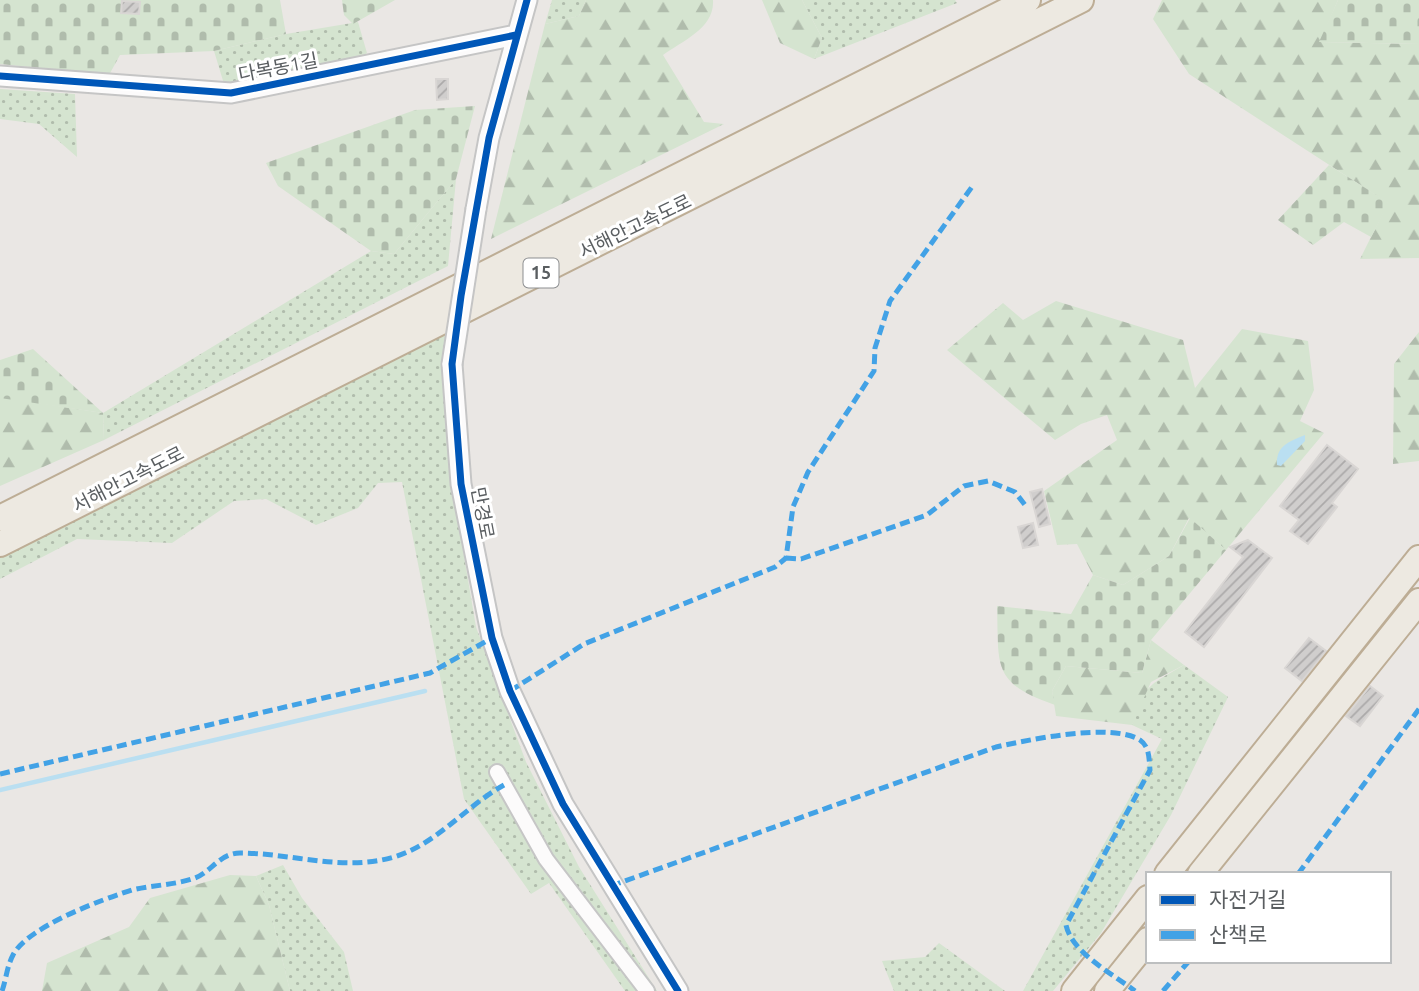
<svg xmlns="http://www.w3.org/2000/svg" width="1419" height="991" viewBox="0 0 1419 991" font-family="Ubuntu,'Noto Sans KR',sans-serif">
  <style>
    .grass { fill: url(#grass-dots) }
    .forest { fill: url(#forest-firs) }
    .cemetery { fill: url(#cemetery-stones) }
    .water { fill: #badff1 }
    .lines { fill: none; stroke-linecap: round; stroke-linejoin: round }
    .stream { stroke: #badff1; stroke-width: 4.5 }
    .building { fill: url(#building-hatch); stroke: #d9d6d4; stroke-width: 2 }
    .street-casing { stroke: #c6c6c6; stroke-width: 18 }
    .secondary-casing { stroke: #c5c5c5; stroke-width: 23 }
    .highway-casing { stroke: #bdad95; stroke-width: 28 }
    .street { stroke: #fcfbfb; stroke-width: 14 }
    .secondary { stroke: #fcfbfb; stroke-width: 19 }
    .highway { stroke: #ede9e1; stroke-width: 24 }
    .secondary-bridge-casing { stroke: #c5c5c5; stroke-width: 23; stroke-linecap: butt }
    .secondary-bridge { stroke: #fcfbfb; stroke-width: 19 }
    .quiet { stroke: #42a2e6; stroke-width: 5; stroke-dasharray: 10 5; stroke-linecap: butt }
    .cycleway-casing { stroke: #fff; stroke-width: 11 }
    .cycleway { stroke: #0057b8; stroke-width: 7 }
    .labels { text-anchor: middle; stroke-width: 6; stroke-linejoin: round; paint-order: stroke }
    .shield { fill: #fff; stroke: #8c8e90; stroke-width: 2 }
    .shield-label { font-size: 18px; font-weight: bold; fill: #5a5e61 }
    .street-label { font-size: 19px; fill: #5a5e61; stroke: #fff }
  </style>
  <defs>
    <pattern id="grass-dots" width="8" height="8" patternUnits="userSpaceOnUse" patternTransform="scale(1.75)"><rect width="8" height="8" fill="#d5e4d0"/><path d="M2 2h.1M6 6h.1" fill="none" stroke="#b0bcac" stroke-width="1.8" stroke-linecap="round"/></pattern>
    <pattern id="forest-firs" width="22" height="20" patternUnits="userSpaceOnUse" patternTransform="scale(1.75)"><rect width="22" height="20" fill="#d5e4d0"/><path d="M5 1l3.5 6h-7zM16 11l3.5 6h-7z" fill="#b0bcac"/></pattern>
    <pattern id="cemetery-stones" width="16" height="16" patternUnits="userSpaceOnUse" patternTransform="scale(1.75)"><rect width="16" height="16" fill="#d5e4d0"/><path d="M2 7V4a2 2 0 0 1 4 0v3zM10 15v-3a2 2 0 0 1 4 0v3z" fill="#b0bcac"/></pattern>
    <pattern id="building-hatch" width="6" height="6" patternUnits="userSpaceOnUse" patternTransform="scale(1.75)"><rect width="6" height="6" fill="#d0cecd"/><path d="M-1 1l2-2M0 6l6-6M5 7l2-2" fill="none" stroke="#acaaaa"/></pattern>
  </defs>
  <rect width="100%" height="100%" fill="#eae7e4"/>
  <path class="grass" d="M552,0h34l-7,16 -34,8z
    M802,0h153l2,3 -143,56 8,-21z
    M358,22l9,31 -13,8 -99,21 -31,2 -10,-33 72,-17z
    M0,89l75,5 2,63 -38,-33 -39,-5z
    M456,179l-8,87 -344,174 -1,-27 268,-162 23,3z
    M445,331l5,142 26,154 50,135 53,105 78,124h-32l-76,-108 -18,11 -67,-95 -62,-317 -24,1 -20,25 -42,17 -50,-26 -32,2 -62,42 -95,-4 -77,40v-25z
    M1184,665l44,32 -57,118 -70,118 -48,58h-30l139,-252 -30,-14c15,-42 14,-38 52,-60z
    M283,865l19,33 42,54 9,39h-63l-21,-86 -13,-29z
    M939,943l66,48h-111l-12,-30 43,-4z"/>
  <path class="forest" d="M586,0h127c2,28 -31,41 -50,55l41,67 20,2 -233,115 54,-215 34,-8z
    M762,0h40l20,38 -8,21 -34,-16z
    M1162,0h176l-18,42 99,2v214l-59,1 28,-56 -199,-129 -36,-55z
    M1056,301l127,39 12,48 47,-59 66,12 6,49 -14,31 24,12 -98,117 -37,-32 -20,38 -46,29 -30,-10 -16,-31 -20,1 -13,-54 73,-51 -10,-25 -26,9 -26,16 -108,-90 56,-47 20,17z
    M1419,332v129l-26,3 1,-100z
    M0,397l103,16 1,27 -104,46z
    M1151,640l33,25 -33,17 -19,43 -76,-9 -4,-25 14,-25 76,7z
    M230,875l26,1 13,29 21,86h-248l5,-28 82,-36 21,-29z"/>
  <path class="cemetery" d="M0,0h280l6,34 -72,17 -94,4 -11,20 -109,-11z
    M342,0h53l-42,24 -9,-9z
    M1338,0h81v44l-100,-2z
    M475,106l-19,73 -62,75 -23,-3 -93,-65 -12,-23 149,-53z
    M1329,165l60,38 -18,34 -27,-15 -31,23 -35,-25z
    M33,349l70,64 -103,-15v-38z
    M1190,518l36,32 -75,90 -9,33 -76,-7 -14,25 3,14c-64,-22 -56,-39 -58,-99l74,8 22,-39 30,10 46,-29z"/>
  <path class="water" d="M1305,435v6l-24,25 -4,-1c-1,-19 11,-23 28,-30z"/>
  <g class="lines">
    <path class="stream" d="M0,790l425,-99"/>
  </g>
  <path class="building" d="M122,1l18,1 -1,12 -18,-1z
    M436,79h12v20l-11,1z
    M1327,445l31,24 -26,34 5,4 -29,37 -18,-13 9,-11 -19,-14z
    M1042,489l8,35 -11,3 -9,-35z
    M1033,523l5,22 -15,3 -5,-21z
    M1248,540l24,18 -68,89 -19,-15 58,-75 -13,-10z
    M1309,638l17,13 -24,30 -17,-13z
    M1370,686l13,10 -23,30 -14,-10z"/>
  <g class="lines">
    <defs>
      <path id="street" d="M497,772l49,87 101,132"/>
      <path id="secondary" d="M0,76l231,17 285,-58
        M476,209l13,-71 38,-138
        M452,364l9,120 31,154 18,53 53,113 115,187"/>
      <path id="highway" d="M0,518l1028,-518
        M0,544l1081,-544
        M1167,874l252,-316
        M1200,874l219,-273
        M1074,991l74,-93
        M1107,991l41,-51"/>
    </defs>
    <use href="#street" class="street-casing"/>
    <use href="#secondary" class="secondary-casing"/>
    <use href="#highway" class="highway-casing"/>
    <use href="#street" class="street"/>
    <use href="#secondary" class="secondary"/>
    <use href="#highway" class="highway"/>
    <defs>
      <path id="secondary-bridge" d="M452,364l24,-155"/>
    </defs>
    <use href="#secondary-bridge" class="secondary-bridge-casing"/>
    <use href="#secondary-bridge" class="secondary-bridge"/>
    <path class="quiet" d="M786,558l15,1 126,-44 37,-29 24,-5 27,11 10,13
      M510,691l74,-47 191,-77 11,-9 7,-51 15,-35 66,-101 1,-23 15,-47 84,-117
      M0,774l430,-101 62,-35
      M1298,874l121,-165
      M611,886l385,-139c32,-7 115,-25 144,-7 10,7 9,20 10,30l-84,155c6,28 47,49 69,66
      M2,991c4,-11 5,-25 11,-36 14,-28 90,-56 119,-65 21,-5 43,-5 63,-12 16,-6 25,-25 45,-25 51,0 103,19 154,4 43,-13 72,-51 110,-72
      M1163,991l26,-30"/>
    <defs>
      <path id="cycleway" d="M527,0l-38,138 -28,158 -9,68 9,120 31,154 18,53 53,113 115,187
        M0,76l231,17 285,-58"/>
    </defs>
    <use href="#cycleway" class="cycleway-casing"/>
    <use href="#cycleway" class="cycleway"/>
  </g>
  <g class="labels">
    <rect class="shield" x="523.5" y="258.5" width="35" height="29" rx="5"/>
    <g class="shield-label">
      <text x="541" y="279">15</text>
    </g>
    <g class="street-label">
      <text transform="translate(278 67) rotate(-11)" y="7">다복동1길</text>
      <text transform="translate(635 226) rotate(-26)" y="7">서해안고속도로</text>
      <text transform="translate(128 479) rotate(-27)" y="7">서해안고속도로</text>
      <text transform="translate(483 513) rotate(79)" y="7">만경로</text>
    </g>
  </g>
  <rect x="1146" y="872" width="245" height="91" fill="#ffffff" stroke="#bdbfc0" stroke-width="2"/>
  <rect x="1160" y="895" width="35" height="10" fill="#0057b8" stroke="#bdbfc0" stroke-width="2"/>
  <text x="1209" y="907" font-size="21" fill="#5a5e61">자전거길</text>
  <rect x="1160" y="930" width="35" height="10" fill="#42a2e6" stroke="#bdbfc0" stroke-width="2"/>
  <text x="1209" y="942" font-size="21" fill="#5a5e61">산책로</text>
</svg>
